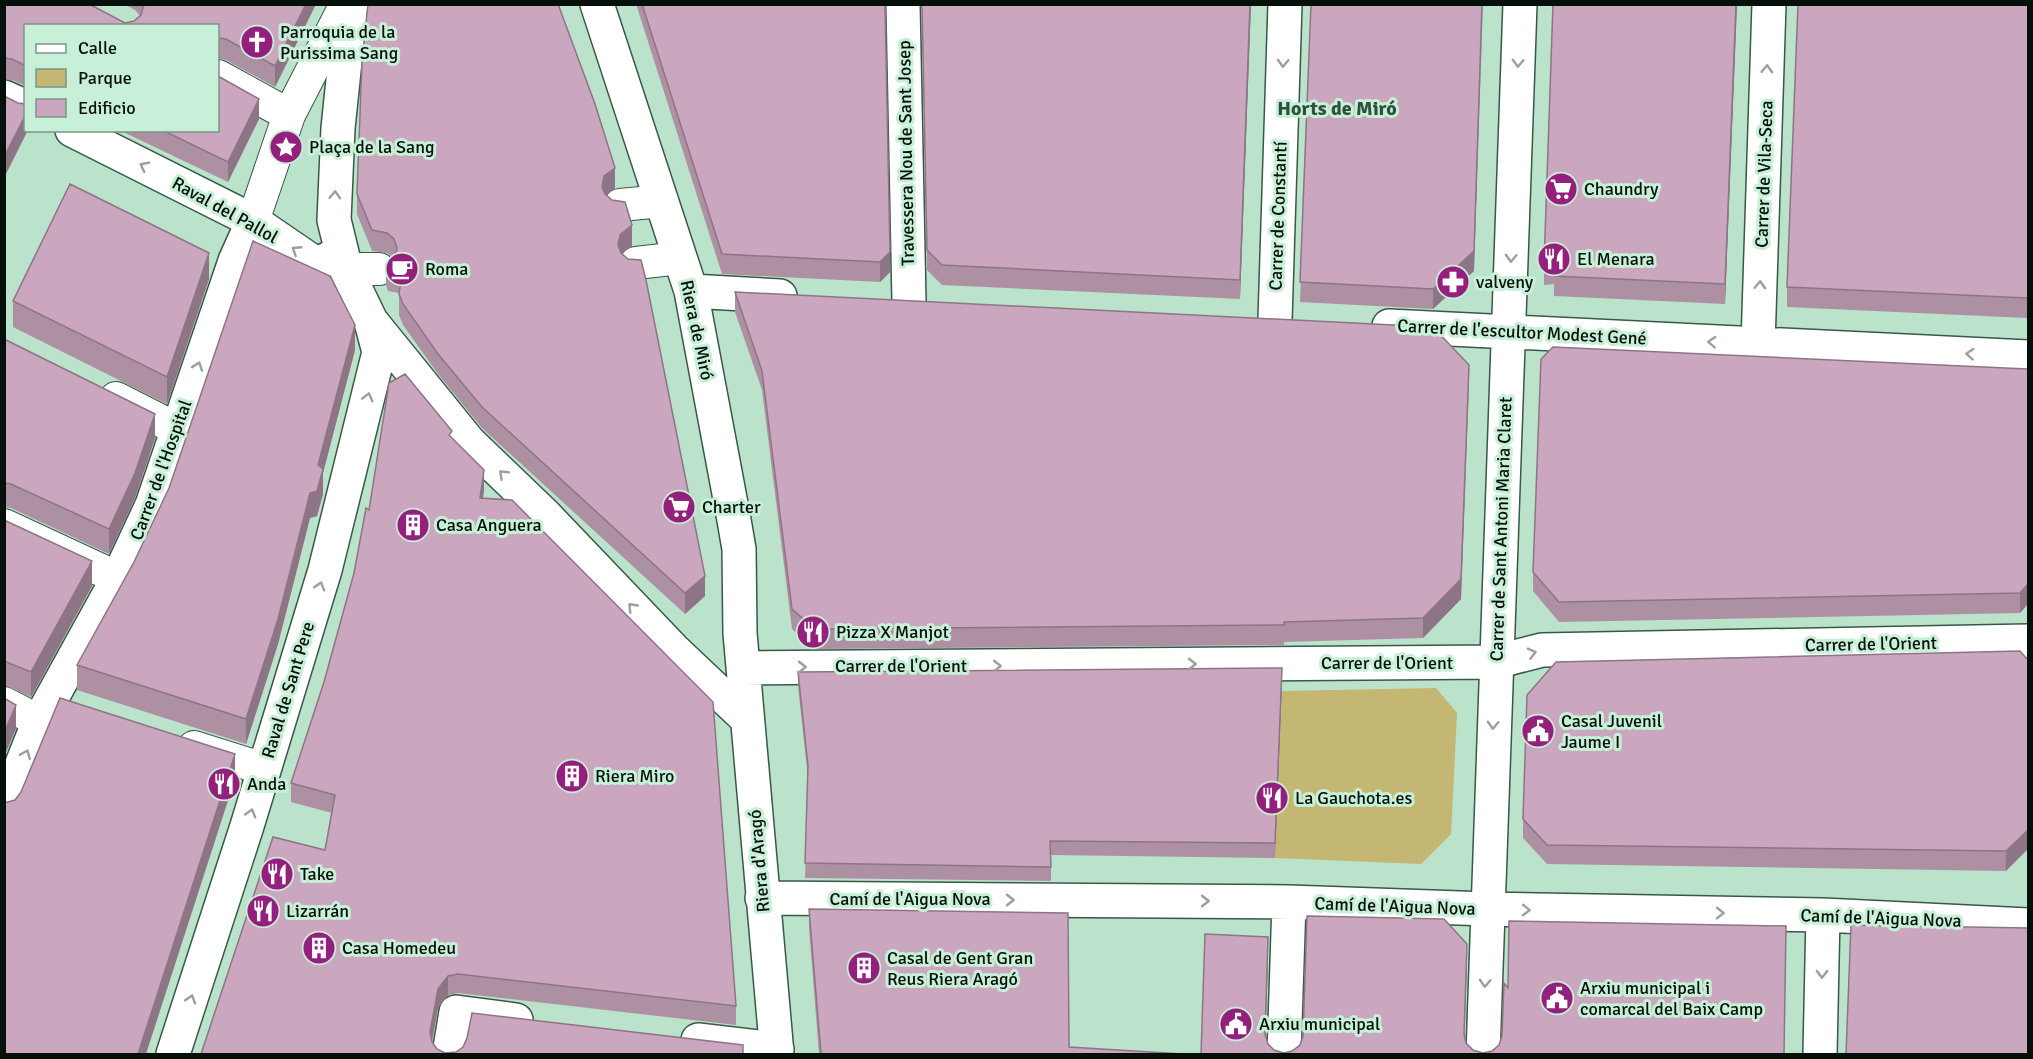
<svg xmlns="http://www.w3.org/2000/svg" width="2033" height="1059" viewBox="0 0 2033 1059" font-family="Signika,sans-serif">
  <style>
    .green { fill: #c4b673 }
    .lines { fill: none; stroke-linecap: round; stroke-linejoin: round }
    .pedestrian-casing { stroke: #375946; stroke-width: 34 }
    .minor-casing { stroke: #375946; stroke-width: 36 }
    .pedestrian { stroke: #fff; stroke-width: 32 }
    .minor { stroke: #fff; stroke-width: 33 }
    .wall { fill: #ae90a3 }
    .shaded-wall { fill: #8d7585 }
    .building { fill: #caa7be; stroke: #8d7585; stroke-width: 1.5 }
    .oneway { stroke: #9b9f9d }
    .labels { text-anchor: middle; stroke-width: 6; stroke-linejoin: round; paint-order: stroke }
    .poi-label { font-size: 18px; fill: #041009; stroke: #c8efd7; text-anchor: start }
    .street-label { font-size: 18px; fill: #041009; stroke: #c8efd7 }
    .neighbourhood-label { font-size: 20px; font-weight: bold; fill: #2e513e; stroke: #c8efd7 }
  </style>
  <rect width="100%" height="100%" fill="#bbe2ca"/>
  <path class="green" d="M1436,688l21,25 -6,121 -30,30 -146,-6 7,-167z"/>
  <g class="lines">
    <defs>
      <path id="pedestrian" d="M218,76l71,39
        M620,205l42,-4
        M253,221l36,-106 57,-111
        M636,263l44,-5
        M346,269h33
        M116,398l61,31
        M4,525l114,53
        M4,703l35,18
        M194,747l70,22"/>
      <path id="minor" d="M351,4l-13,124 -4,92 12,49 25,52 98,121 76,73 128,134 74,70
        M597,4l94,287 43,229 5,29 1,84 37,421
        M903,4l6,298
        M4,97l22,10
        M72,130l181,91 63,43 25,-11
        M691,291l89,5
        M1275,320l10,-316
        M1389,326l639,31
        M1758,344l11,-340
        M743,668l752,-6 47,-12 486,-9
        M4,809l35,-88 79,-143 34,-73 83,-244 18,-40
        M762,898l527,4 199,7 335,6 205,10
        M698,1040l79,9
        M173,1054l74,-228 78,-256 54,-218 -8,-30
        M449,1054l7,-42 60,8
        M1284,1054l5,-152
        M1483,1054l37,-1050
        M1820,1054l3,-139"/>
    </defs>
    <use href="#pedestrian" class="pedestrian-casing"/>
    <use href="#minor" class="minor-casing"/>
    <use href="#pedestrian" class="pedestrian"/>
    <use href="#minor" class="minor"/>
  </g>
  <path class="wall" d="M4,4l121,19 9,-2 6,-5 -5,-6 -11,-6h192l-41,83 -49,-27 -8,-2 -192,-32v60l-14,-6 -8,-1z
    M636,4h249l5,268 -10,10 -158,-8z
    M922,4h329l-11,295 -298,-14 -15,-15z
    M1311,4h172l-9,267 -41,38 -133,-7z
    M1737,4l-12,300 -171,-8v-12l-10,1v-20z
    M2028,4l-1,314 -240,-11v-20z
    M259,119l-31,63 -109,-52h99z
    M615,188l-9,7 26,51 -10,7 83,343 -20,18 -203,-186 -44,-54 -35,-49 -4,-10v-22l-11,-2 -2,-6v-20l7,-7 -6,-5 -15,-2 -15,-37v-20z
    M209,279l-42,125 -154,-77v-26z
    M735,292l734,93 -8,214 -38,39 -139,4v3l-469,4 -23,-20 -30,-239 -27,-78z
    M4,339l151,99 -20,60 -26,56 -98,-46 -7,-1z
    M355,350l-32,123v21l-6,22 -7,2 -32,126 -32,100 -169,-54v-25l57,-103z
    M2027,369l-7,244 -461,9 -26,-31v-19z
    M452,438l32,52 -1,8 253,508v19l-278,-32 -10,2 -10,13 -6,34 5,7 8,4 298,1h-542l124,-204 7,-37 -41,-11v-19l33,-101 30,-109 15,-63z
    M4,520l88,66 -61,111 -27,-12z
    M2020,651l-14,220 -459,-7 -24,-26v-19z
    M798,672l484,10 -7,176 -224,-3v26l-246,-3 3,-100 -10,-92z
    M809,909l260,138 114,7h-364l-10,-126z"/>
  <path class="shaded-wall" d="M306,4h10l-41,83v-21z
    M1250,4h1l-11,295v-19z
    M1482,4l-8,267 -41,38v-20z
    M1736,4h1l-12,300v-20z
    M259,99v20l-31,63v-20z
    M26,114v16h2l-24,48v-21z
    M615,168v20l-11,9 -2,-10 2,-11z
    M632,225v21l-12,9 -2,-10 2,-10z
    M890,252v20l-10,10v-20z
    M209,253v26l-42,125v-27z
    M2028,297v20l-1,1v-20z
    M355,325v25l-32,123v21l-6,22 -7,2 -32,126 -32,100v-25l72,-254z
    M1469,365l-8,234 -38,39v-20z
    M155,414v24l-20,60 -26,56v-25z
    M484,470v20l-4,27v-19z
    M92,561v25l-61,111v-25z
    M705,576v20l-20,18v-21z
    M2028,584v20l-8,9v-20z
    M1282,668v14l-7,176v-15z
    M16,705v24l-12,28v-24z
    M235,754v25l-89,275h-8z
    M2028,830v19l-22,22v-20z
    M1268,937v20l-3,97v-20z
    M1467,944v20l-3,90v-20z
    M448,976v19l-10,13 -8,43v-19l8,-43z"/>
  <path class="building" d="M4,4h85l36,19 9,-2 7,-6 3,-11h162l-31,62 -49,-27 -8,-1v-12h-192v40l-14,-7 -8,-1z
    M368,4h190l37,100 20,64 -11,8 -2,11 3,7 7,6 13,2 7,23 -12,10 -2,10 3,8 7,6 13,1 5,20 59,296 -20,17 -203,-186 -44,-53 -35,-50 -4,-10 3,-21 -14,-3 -2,-5 9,-8 2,-9 -3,-9 -7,-6 -15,-3 -15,-36 5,-133z
    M642,4h243l5,248 -10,10 -158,-8z
    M922,4h328l-10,276 -298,-15 -15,-15z
    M1311,4h171l-8,247 -41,38 -133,-7z
    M1553,4h183l-11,280 -171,-8v-11h-10z
    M1798,4h230v293l-1,1 -240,-11z
    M218,76l41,23 -31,63 -66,-32h56z
    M4,96l14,7 8,1v10l-22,43z
    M70,184l139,69 -42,124 -154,-76z
    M253,241l77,35 25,49 -37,140 5,4 -6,22 -7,2 -32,126 -32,100 -169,-54 57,-103 35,-74z
    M735,292l698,35 36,38 -8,214 -38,39 -139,4v3l-469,4 -23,-20 -30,-238z
    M4,339l151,75 -20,59 -26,56 -98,-45 -7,-1z
    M1553,347l474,22 1,2v213l-8,9 -461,9 -26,-30 8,-213z
    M405,374l47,57 -3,4 35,35 -4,28 32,2 201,202 23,304 -278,-32 -10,2 -10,13 -8,43 2,10 5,7 8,4 11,-1 7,-5 4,-9 5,-25 271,32v9h-542l72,-217 52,13 10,-55 -44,-12 33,-101 30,-109 12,-65 3,2 20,-127z
    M4,520l88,41 -61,111 -27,-11z
    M2020,651l8,9v170l-22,21 -459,-6 -24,-26 4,-124 29,-33z
    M1282,668l-7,175 -225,-2 1,26 -246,-4 3,-97 -10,-94z
    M4,698l12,7 -12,28z
    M60,698l175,56 -97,300h-134v-251l11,-3 6,-8z
    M809,909l259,4 1,134 114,7h-362z
    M1307,916l137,3 23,25 -3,90 2,9 7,7 10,3 9,-2 7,-6 3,-9 2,-53 4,5 1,-67 277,5 -2,128h-583l4,-120 63,3 -3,97 3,10 6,6 10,3 8,-2 8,-6 3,-9z
    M1851,925l177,3v126h-182z"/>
  <defs><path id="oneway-chevron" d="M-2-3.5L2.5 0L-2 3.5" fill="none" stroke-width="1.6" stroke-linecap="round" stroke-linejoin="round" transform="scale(1.5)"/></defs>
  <g class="oneway">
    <use href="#oneway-chevron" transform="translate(1283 63) rotate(92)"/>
    <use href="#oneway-chevron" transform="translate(1518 63) rotate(92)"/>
    <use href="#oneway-chevron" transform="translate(1767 69) rotate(-88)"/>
    <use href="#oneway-chevron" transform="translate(144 166) rotate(-153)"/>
    <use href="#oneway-chevron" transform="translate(335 195) rotate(-88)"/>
    <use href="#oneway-chevron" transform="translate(296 250) rotate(-147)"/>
    <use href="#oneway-chevron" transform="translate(1511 258) rotate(92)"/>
    <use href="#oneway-chevron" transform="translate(1760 285) rotate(-88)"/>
    <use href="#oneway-chevron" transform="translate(1712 342) rotate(-177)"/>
    <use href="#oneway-chevron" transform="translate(1970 354) rotate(-177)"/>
    <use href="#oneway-chevron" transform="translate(198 366) rotate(-71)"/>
    <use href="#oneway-chevron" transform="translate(368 397) rotate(-76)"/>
    <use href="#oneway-chevron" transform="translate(503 474) rotate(-136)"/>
    <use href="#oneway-chevron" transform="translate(320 586) rotate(-73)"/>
    <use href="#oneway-chevron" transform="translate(632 607) rotate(-134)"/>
    <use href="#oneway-chevron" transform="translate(1532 653) rotate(-14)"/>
    <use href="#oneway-chevron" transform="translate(1192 664)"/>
    <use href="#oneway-chevron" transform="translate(997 666)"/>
    <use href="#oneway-chevron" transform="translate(802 667)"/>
    <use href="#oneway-chevron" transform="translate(1493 725) rotate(92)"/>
    <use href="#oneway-chevron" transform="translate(26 754) rotate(-68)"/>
    <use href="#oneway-chevron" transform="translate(251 813) rotate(-74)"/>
    <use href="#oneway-chevron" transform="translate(1010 900)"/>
    <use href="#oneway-chevron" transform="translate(1205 901)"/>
    <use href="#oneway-chevron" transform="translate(1526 910) rotate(1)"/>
    <use href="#oneway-chevron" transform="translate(1720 913) rotate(1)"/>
    <use href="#oneway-chevron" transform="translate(1822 974) rotate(91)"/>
    <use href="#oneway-chevron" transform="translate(1485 983) rotate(92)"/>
    <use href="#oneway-chevron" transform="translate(191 999) rotate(-72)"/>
  </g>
  <defs>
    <symbol id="church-disc" viewBox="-11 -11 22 22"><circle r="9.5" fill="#951f7c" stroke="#c8efd7"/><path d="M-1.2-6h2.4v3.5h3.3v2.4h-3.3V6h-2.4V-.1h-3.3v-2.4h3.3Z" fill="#fff"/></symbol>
    <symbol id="sight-disc" viewBox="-11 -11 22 22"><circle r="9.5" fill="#951f7c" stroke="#c8efd7"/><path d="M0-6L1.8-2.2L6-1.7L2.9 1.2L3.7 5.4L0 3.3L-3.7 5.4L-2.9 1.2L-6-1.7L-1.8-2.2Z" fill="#fff"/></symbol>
    <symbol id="supermarket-disc" viewBox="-11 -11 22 22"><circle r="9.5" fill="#951f7c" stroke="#c8efd7"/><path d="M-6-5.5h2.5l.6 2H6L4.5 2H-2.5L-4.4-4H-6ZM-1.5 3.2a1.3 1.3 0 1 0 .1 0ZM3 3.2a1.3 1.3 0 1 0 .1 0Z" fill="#fff"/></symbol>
    <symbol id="restaurant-disc" viewBox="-11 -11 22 22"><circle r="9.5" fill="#951f7c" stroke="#c8efd7"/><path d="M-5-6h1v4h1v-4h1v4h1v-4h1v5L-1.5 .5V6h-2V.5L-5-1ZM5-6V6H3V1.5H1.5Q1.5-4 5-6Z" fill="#fff"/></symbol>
    <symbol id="cafe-disc" viewBox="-11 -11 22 22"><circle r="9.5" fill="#951f7c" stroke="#c8efd7"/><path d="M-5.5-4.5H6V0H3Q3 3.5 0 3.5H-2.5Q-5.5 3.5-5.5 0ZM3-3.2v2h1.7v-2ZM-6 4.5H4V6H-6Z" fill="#fff"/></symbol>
    <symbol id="pharmacy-disc" viewBox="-11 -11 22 22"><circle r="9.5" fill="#951f7c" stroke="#c8efd7"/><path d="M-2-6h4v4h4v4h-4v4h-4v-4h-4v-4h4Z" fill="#fff"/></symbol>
    <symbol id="building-disc" viewBox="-11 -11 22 22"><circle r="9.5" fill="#951f7c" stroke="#c8efd7"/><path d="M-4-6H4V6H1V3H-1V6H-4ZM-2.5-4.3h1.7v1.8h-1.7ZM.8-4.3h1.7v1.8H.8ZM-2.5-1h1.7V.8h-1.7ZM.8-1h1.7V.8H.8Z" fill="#fff"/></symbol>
    <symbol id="civic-disc" viewBox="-11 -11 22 22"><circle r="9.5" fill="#951f7c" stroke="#c8efd7"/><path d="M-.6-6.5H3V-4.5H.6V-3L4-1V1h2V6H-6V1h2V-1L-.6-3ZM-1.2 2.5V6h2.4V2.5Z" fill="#fff"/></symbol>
  </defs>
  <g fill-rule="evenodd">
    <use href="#church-disc" x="238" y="23" width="38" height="38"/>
    <use href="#sight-disc" x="267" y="128" width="38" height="38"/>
    <use href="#supermarket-disc" x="1542" y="170" width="38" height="38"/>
    <use href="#restaurant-disc" x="1535" y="240" width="38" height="38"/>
    <use href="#cafe-disc" x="383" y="250" width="38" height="38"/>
    <use href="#pharmacy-disc" x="1434" y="263" width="38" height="38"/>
    <use href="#supermarket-disc" x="660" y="488" width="38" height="38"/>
    <use href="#building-disc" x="394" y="506" width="38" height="38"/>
    <use href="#restaurant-disc" x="794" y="613" width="38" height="38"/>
    <use href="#civic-disc" x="1519" y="712" width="38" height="38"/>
    <use href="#building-disc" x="553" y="757" width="38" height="38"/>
    <use href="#restaurant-disc" x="205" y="765" width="38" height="38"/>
    <use href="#restaurant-disc" x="1253" y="779" width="38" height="38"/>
    <use href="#restaurant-disc" x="258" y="855" width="38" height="38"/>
    <use href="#restaurant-disc" x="244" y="892" width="38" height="38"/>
    <use href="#building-disc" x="300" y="929" width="38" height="38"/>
    <use href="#building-disc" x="845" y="949" width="38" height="38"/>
    <use href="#civic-disc" x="1538" y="979" width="38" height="38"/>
    <use href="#civic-disc" x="1217" y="1005" width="38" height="38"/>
  </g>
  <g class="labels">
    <g class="poi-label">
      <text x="280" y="38">Parroquia de la<tspan x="280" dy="21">Purissima Sang</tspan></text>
      <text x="309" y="153">Plaça de la Sang</text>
      <text x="1584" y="195">Chaundry</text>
      <text x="1577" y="265">El Menara</text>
      <text x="425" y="275">Roma</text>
      <text x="1476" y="288">valveny</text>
      <text x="702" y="513">Charter</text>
      <text x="436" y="531">Casa Anguera</text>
      <text x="836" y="638">Pizza X Manjot</text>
      <text x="1561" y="727">Casal Juvenil<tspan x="1561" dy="21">Jaume I</tspan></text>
      <text x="595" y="782">Riera Miro</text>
      <text x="247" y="790">Anda</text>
      <text x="1295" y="804">La Gauchota.es</text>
      <text x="300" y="880">Take</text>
      <text x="286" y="917">Lizarrán</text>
      <text x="342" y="954">Casa Homedeu</text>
      <text x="887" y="964">Casal de Gent Gran<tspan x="887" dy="21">Reus Riera Aragó</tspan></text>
      <text x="1580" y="994">Arxiu municipal i<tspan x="1580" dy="21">comarcal del Baix Camp</tspan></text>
      <text x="1259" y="1030">Arxiu municipal</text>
    </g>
    <g class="street-label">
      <text transform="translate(906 153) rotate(-91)" y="6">Travessera Nou de Sant Josep</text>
      <text transform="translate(1764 174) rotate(-88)" y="6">Carrer de Vila-Seca</text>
      <text transform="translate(225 210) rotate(29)" y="6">Raval del Pallol</text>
      <text transform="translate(1278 216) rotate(-88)" y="6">Carrer de Constantí</text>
      <text transform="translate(697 330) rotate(78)" y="6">Riera de Miró</text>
      <text transform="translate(1522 332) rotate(3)" y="6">Carrer de l'escultor Modest Gené</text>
      <text transform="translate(161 470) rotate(-70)" y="6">Carrer de l'Hospital</text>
      <text transform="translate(1501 529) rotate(-88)" y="6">Carrer de Sant Antoni Maria Claret</text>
      <text transform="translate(1871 644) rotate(-1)" y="6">Carrer de l'Orient</text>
      <text x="1387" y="669">Carrer de l'Orient</text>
      <text x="901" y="672">Carrer de l'Orient</text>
      <text transform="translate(288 690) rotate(-73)" y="6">Raval de Sant Pere</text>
      <text transform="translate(759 861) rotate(-95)" y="6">Riera d'Aragó</text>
      <text x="910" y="905">Camí de l'Aigua Nova</text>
      <text transform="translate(1395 906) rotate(2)" y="6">Camí de l'Aigua Nova</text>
      <text transform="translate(1881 918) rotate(2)" y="6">Camí de l'Aigua Nova</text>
    </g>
    <g class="neighbourhood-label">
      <text x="1337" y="115">Horts de Miró</text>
    </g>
  </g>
  <rect width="2033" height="1059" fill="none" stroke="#041009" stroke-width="12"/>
  <rect x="24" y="24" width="195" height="108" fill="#c8efd7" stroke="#7a9685" stroke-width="1.5"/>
  <rect x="36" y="44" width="30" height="9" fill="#ffffff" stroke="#7a9685" stroke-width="1.5"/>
  <text x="78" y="54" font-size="18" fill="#041009">Calle</text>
  <rect x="36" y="69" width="30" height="18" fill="#c4b673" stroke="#7a9685" stroke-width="1.5"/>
  <text x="78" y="84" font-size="18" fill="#041009">Parque</text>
  <rect x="36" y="99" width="30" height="18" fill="#caa7be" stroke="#7a9685" stroke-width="1.5"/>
  <text x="78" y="114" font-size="18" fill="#041009">Edificio</text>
</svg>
